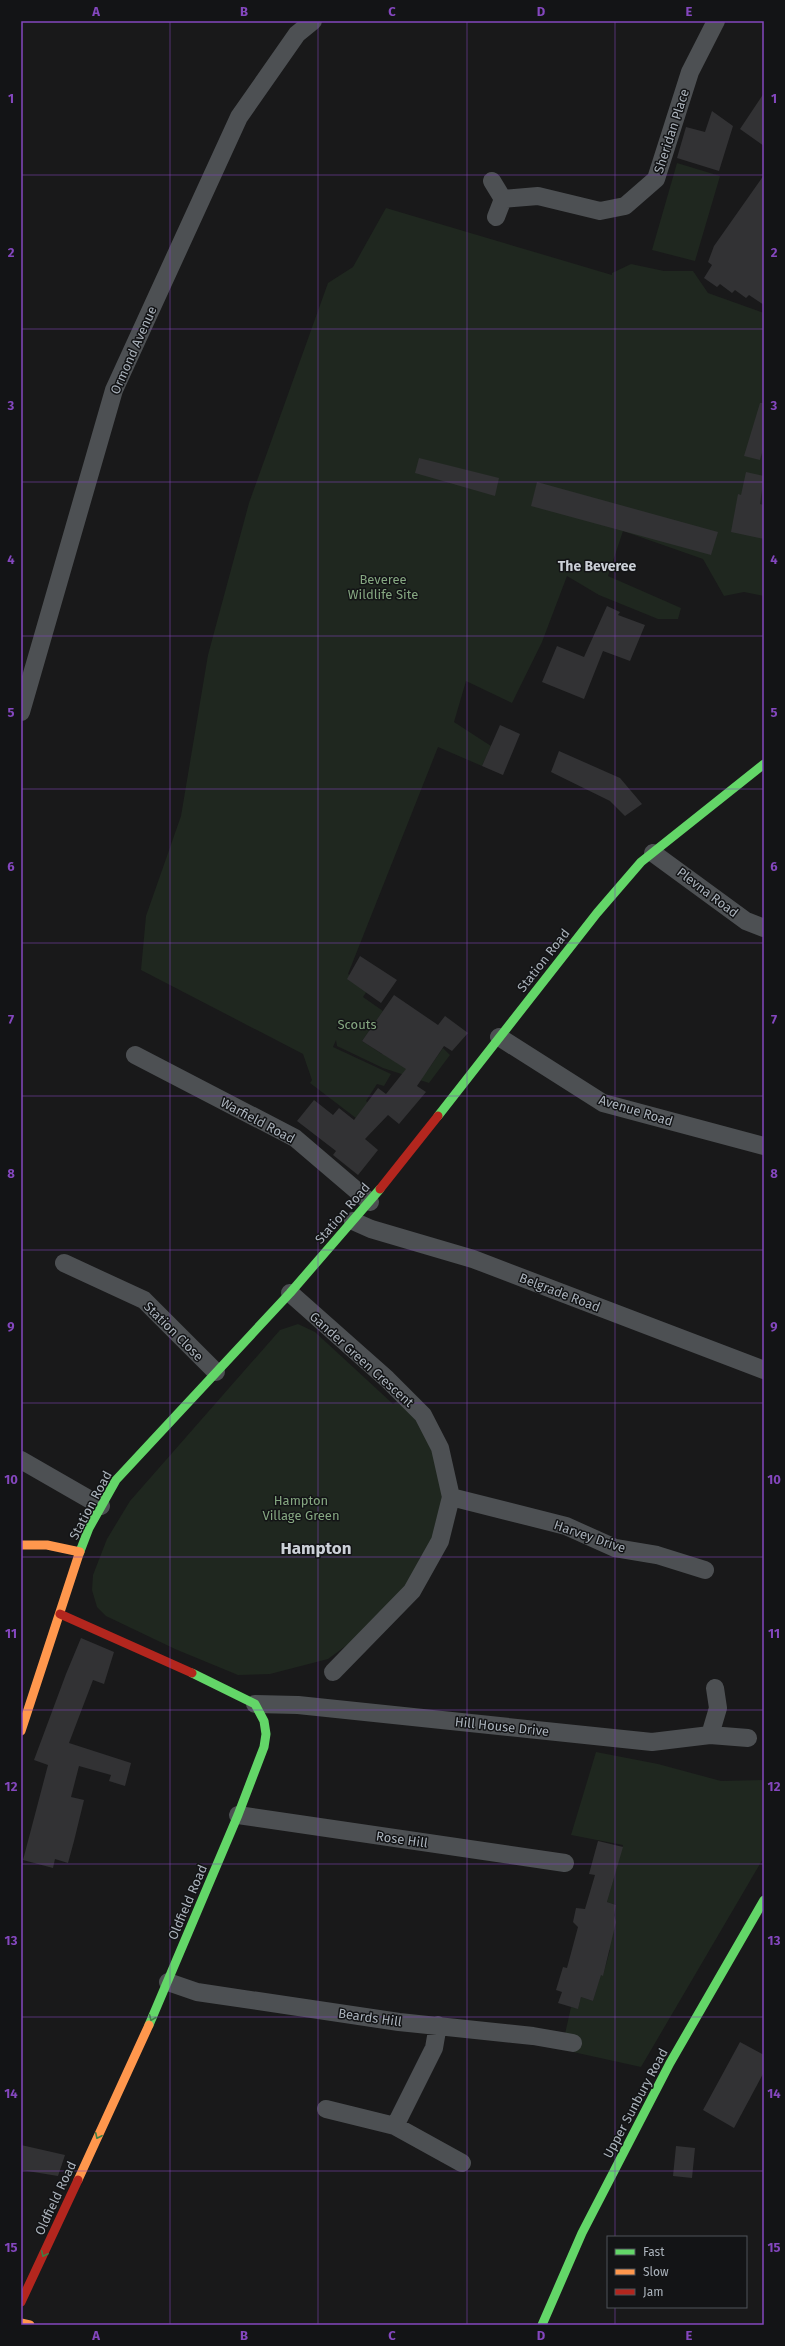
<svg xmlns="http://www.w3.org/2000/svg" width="785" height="2346" viewBox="0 0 785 2346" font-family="'Fira Sans',sans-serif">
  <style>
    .green { fill: #1f271f }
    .building { fill: #323234 }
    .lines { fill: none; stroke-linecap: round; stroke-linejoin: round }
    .street { stroke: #4d5053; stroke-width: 18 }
    .fast { stroke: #63d668; stroke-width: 9 }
    .slow { stroke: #ff974d; stroke-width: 9 }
    .jam { stroke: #b3261e; stroke-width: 9 }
    .oneway { stroke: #3f7f43 }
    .grid { fill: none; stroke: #8447be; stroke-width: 1; stroke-opacity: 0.55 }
    .labels { text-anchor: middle; stroke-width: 3; stroke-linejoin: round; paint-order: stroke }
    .street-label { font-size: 13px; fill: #aab2bb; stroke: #131416 }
    .park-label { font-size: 13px; fill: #85a781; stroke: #131416 }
    .neighbourhood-label { font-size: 14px; font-weight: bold; fill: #cbd0d7; stroke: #131416 }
    .district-label { font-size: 17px; font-weight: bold; fill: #cbd0d7; stroke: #131416 }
    .neatline { fill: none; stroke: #8447be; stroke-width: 1.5 }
    .grid-label { font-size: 13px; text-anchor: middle; font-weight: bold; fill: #8447be }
  </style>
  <rect width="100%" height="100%" fill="#19191a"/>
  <path class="green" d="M677,163l43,13 -25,85 -43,-11z
    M386,208l226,67v-2l19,-9 33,7h29l15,22 56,20v283l-20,-4 -20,4 -21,-37 -80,-28 -15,45 73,32 -3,11h-20l-59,-24 -32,-19 -25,66 -30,61 -46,-22 -12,41 37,24 -9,20 -44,-19 -90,227 21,14 -6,9 20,14 -21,30 20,13 6,-7 39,24 16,-23 7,7 -21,28 -46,-15 -46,-22 -1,-6 -3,7 58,27 -7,12 -7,-2 -11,17 14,13 -11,14 -59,-45 2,-3 -9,-26 -162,-84 5,-54 35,-100 27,-161 41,-152 79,-220 25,-16z
    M298,1324l17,8 78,72 7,-5 19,22 17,28 8,36 -9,54 -23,42 -47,51 -37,27 -58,15 -32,1 -63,-26 -69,-33 -9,-9 -5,-17 1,-15 14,-36 23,-38 150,-171z
    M596,1752l62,12 63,17 43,-1v77l-123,210 -68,-15v-8l-10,-1 8,-36 7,1 3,-11 12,4 7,-24 -17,-7 20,5 7,-25 -6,-2 12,-43 -9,-3 16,-57 -52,-10z"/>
  <path class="building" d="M764,93v53l-24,-17z
    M712,111l21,15 -14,45 -42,-13 9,-31 19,5z
    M764,175v130l-15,-10 -3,3 -11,-8 -3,3 -12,-9 -3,3 -13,-9 8,-13 -4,-3 6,-16z
    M760,403h4v43l-4,14 -16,-4z
    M419,458l80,20 -4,18 -80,-23z
    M746,472l18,4 -4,28 4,1v34l-33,-7 7,-38 3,1z
    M537,482l181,50 -7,23 -180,-49z
    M607,606l13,6 -2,3 27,10 -15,36 -27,-10 -19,48 -42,-17 15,-36 27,11z
    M500,725l20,9 -17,41 -21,-9z
    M559,751l61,27 22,26 -17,12 -15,-15 -59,-29z
    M360,956l37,24 -16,23 -34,-24z
    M394,995l44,30 7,-9 23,17 -16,18 -8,-5 -27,40 9,6 -27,32 -11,-9 -23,24 13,11 -20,25 -25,-20 3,-4 -39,-30 17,-21 19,15 6,-7 15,12 24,-32 8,6 20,-25 -44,-28z
    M81,1638l33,14 -10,32 -11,-4 -24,63 62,20 -6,23 -16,-5 2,-6 -32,-9 -8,31 13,3 -10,41 -6,22 -13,-4 -2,9 -30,-8 25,-95 -14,-5 32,-86z
    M598,1841l25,6 -16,55 9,3 -2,10 2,7 -13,54 -2,-1 -8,26 -12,-4 -3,12 -20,-6 4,-11 -6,-2 7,-23 4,1 11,-41 -5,-5 3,-14 9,1 10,-34 -6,-1z
    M740,2042l24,13v17l-30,56 -31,-18z
    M21,2145l44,10 -7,21 -37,-6z
    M676,2146l19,2 -3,30 -19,-2z"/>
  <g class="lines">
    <path class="street" d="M492,181l11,18
      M496,217l7,-18 35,-3 62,15 25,-5 31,-27 34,-107 26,-51
      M21,712l93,-322 125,-273 58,-83 16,-13
      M653,853l93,68 18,7
      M499,1037l104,66 161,43
      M135,1055l160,83 75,64
      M353,1221l18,8 102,30 291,111
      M64,1263l80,37 72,72
      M290,1293l97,86 36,36 17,33 11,49 -11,44 -28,50 -79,81
      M21,1460l80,46
      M451,1497l115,29 49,22 42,7 48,15
      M255,1704l43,1 354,37 58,-7 38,3
      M710,1735l8,-27 -3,-20
      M238,1815l327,48
      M168,1982l29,10 202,30 134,14 40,7
      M326,2109l69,17 67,37
      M395,2126l39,-78 4,-23"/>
    <path class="fast" d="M438,1116l159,-203 44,-51 123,-98
      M79,1554l10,-26 27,-48 174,-187 90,-104
      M149,2025l89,-210 26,-68 2,-13 -2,-13 -9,-17 -63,-31
      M542,2325l40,-92 88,-170 94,-163"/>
    <path class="slow" d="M21,1545h26l33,7
      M21,1731l58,-177
      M78,2180l71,-155
      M21,2323l9,2"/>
    <path class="jam" d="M380,1189l58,-73
      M60,1614l132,59
      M21,2302l57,-122"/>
  </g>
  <defs><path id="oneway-chevron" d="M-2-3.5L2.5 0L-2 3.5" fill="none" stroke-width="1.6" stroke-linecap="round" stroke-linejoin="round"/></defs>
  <g class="oneway">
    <use href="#oneway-chevron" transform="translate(152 2018) rotate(113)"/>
    <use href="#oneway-chevron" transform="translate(98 2136) rotate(115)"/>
    <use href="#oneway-chevron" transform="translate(44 2254) rotate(115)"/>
  </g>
  <path class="grid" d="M170,21v2304M318,21v2304M467,21v2304M615,21v2216M21,175h743M21,329h743M21,482h743M21,636h743M21,789h743M21,943h743M21,1096h743M21,1250h743M21,1403h743M21,1557h743M21,1710h743M21,1864h743M21,2017h743M21,2171h743M615,2307v18"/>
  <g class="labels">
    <g class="street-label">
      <text transform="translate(671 131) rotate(-72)" y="5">Sheridan Place</text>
      <text transform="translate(133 350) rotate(-66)" y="5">Ormond Avenue</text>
      <text transform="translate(708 892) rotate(37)" y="5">Plevna Road</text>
      <text transform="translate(543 960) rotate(-52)" y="5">Station Road</text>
      <text transform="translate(636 1110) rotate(17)" y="5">Avenue Road</text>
      <text transform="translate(258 1120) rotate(28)" y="5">Warfield Road</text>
      <text transform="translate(342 1213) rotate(-49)" y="5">Station Road</text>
      <text transform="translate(560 1292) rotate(21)" y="5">Belgrade Road</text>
      <text transform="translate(174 1331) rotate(45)" y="5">Station Close</text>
      <text transform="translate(362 1359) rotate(42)" y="5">Gander Green Crescent</text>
      <text transform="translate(90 1505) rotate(-62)" y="5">Station Road</text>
      <text transform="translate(590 1536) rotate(19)" y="5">Harvey Drive</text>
      <text transform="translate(502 1726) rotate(6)" y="5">Hill House Drive</text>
      <text transform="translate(402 1839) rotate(8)" y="5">Rose Hill</text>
      <text transform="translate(187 1902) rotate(-67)" y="5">Oldfield Road</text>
      <text transform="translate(370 2017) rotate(8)" y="5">Beards Hill</text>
      <text transform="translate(635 2103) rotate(-62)" y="5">Upper Sunbury Road</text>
      <text transform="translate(55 2198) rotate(-65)" y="5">Oldfield Road</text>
    </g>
    <g class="park-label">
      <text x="383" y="584">Beveree<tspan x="383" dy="15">Wildlife Site</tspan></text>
      <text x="357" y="1029">Scouts</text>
      <text x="301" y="1505">Hampton<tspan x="301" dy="15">Village Green</tspan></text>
    </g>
    <g class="neighbourhood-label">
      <text x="597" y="571">The Beveree</text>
    </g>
    <g class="district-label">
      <text x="316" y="1554">Hampton</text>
    </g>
  </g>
  <rect width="785" height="2346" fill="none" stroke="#131416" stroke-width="44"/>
  <rect x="607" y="2236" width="140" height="72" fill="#131416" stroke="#4f5358"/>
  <rect x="615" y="2249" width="20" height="6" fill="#63d668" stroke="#4f5358"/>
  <text x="643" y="2256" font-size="12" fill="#aab2bb">Fast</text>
  <rect x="615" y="2269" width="20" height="6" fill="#ff974d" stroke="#4f5358"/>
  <text x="643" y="2276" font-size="12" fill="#aab2bb">Slow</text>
  <rect x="615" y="2289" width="20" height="6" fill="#b3261e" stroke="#4f5358"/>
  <text x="643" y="2296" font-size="12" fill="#aab2bb">Jam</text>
  <rect x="22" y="22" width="741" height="2302" class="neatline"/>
  <g class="grid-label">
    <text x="96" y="16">A</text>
    <text x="244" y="16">B</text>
    <text x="392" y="16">C</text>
    <text x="541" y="16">D</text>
    <text x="689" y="16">E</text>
    <text x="11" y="103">1</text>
    <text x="774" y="103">1</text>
    <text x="11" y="257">2</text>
    <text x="774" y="257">2</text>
    <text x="11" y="410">3</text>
    <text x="774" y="410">3</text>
    <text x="11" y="564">4</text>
    <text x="774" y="564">4</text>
    <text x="11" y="717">5</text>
    <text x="774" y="717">5</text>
    <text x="11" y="871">6</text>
    <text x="774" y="871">6</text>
    <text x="11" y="1024">7</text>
    <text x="774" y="1024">7</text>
    <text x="11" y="1178">8</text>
    <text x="774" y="1178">8</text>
    <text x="11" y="1331">9</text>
    <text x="774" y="1331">9</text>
    <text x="11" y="1484">10</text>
    <text x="774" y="1484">10</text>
    <text x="11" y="1638">11</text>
    <text x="774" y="1638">11</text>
    <text x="11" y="1791">12</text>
    <text x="774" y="1791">12</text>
    <text x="11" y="1945">13</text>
    <text x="774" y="1945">13</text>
    <text x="11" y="2098">14</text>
    <text x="774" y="2098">14</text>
    <text x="11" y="2252">15</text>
    <text x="774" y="2252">15</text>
    <text x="96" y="2340">A</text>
    <text x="244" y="2340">B</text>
    <text x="392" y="2340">C</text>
    <text x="541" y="2340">D</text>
    <text x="689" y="2340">E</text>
  </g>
</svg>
